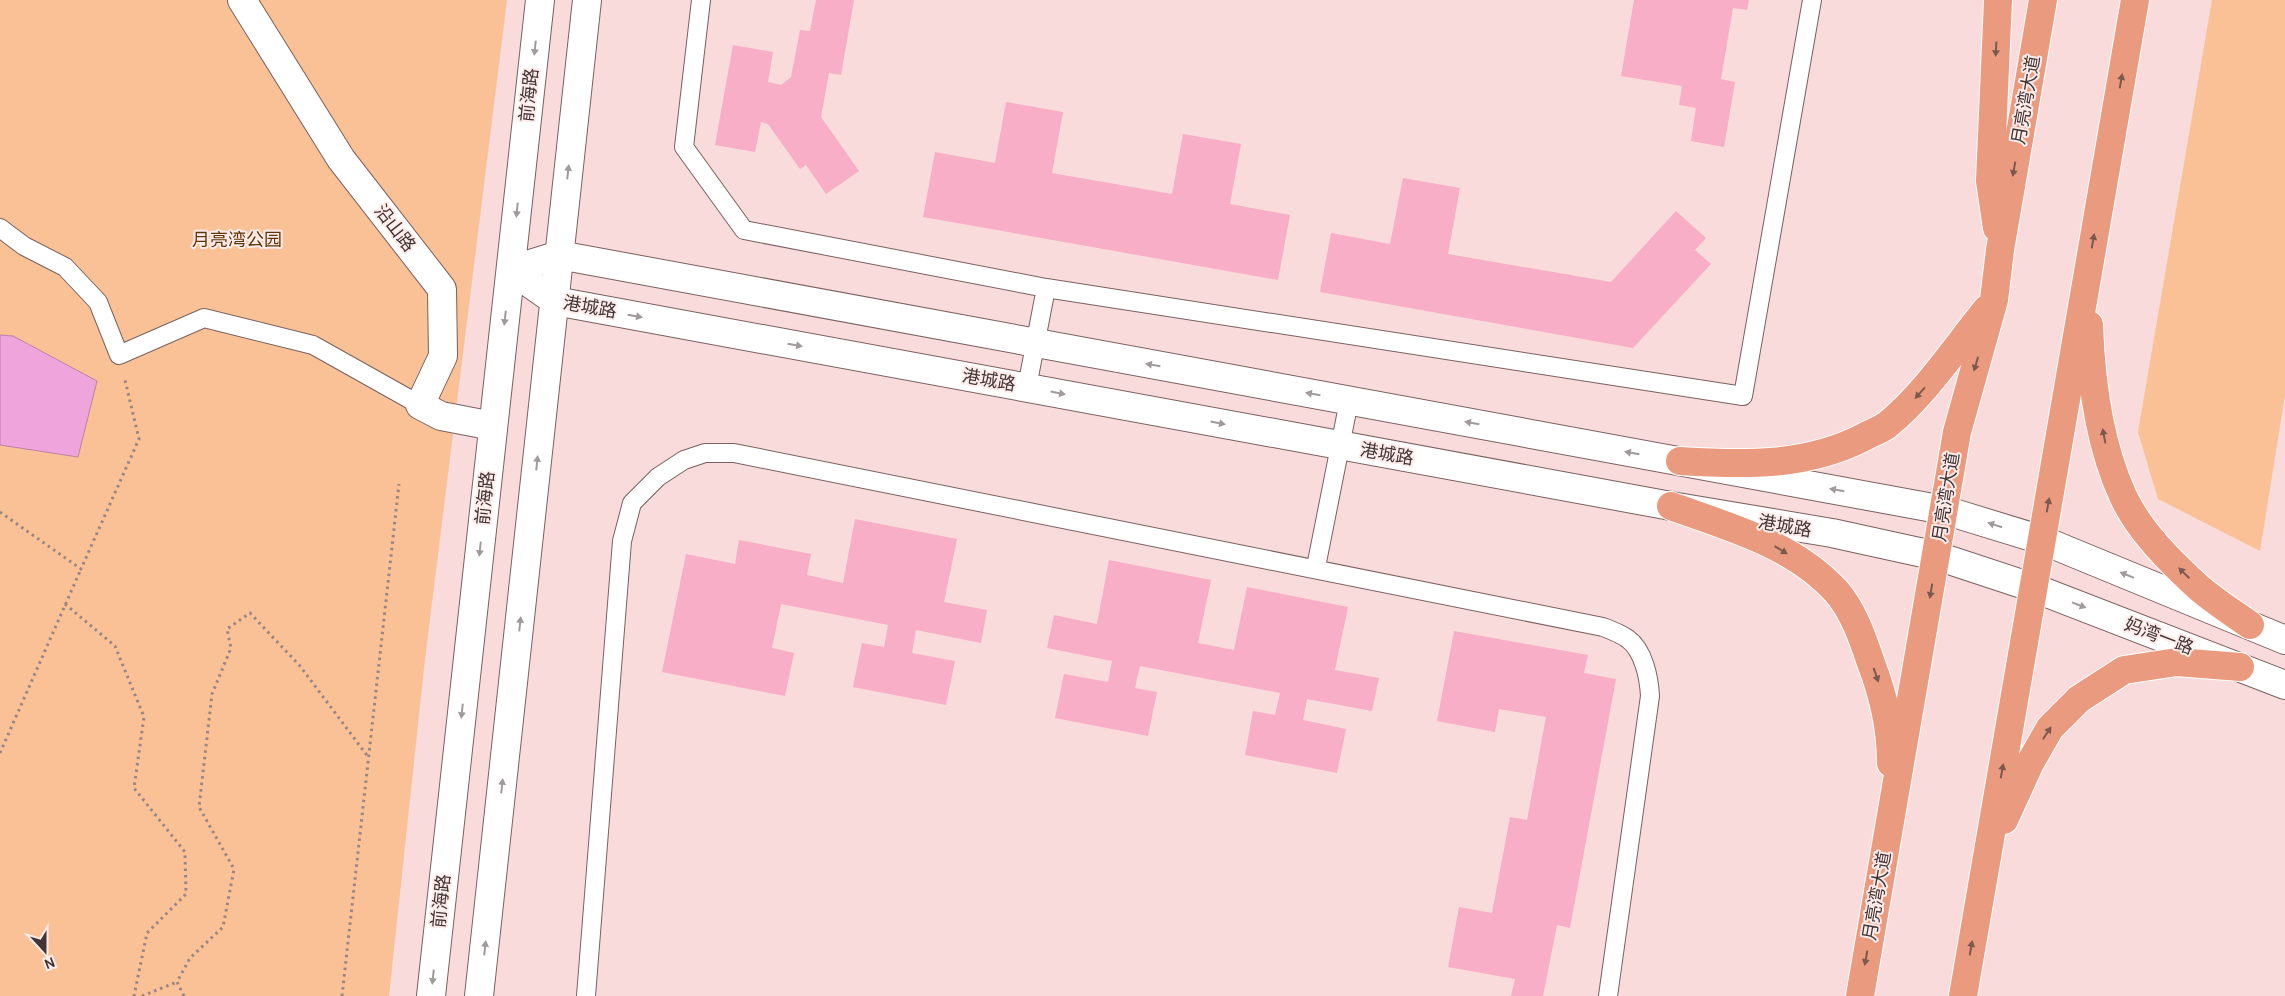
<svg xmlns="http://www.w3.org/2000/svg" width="2285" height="996" viewBox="0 0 2285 996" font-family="Cabin,'Noto Sans SC',sans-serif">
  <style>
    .green { fill: #f9c195 }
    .water { fill: #efa4db; stroke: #bb83a9 }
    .building { fill: #f7aec6 }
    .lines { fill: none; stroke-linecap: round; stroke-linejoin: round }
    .service-casing { stroke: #7a6160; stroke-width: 20 }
    .minor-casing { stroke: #7a6160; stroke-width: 30 }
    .tertiary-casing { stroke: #7a6160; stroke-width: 30 }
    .primary-casing { stroke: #fff; stroke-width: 30 }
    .path { stroke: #9a8585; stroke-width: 3; stroke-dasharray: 2.5 4; stroke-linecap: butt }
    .service { stroke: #fff; stroke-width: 18 }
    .minor { stroke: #fff; stroke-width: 28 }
    .tertiary { stroke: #fff; stroke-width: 28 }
    .primary { stroke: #ea9b7f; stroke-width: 28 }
    .oneway { fill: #a09a9a }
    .oneway2 { fill: #7c594f }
    .labels { text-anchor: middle; stroke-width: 4; stroke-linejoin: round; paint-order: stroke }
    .street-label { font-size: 18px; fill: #413535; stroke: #feeceb }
    .park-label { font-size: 18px; fill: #613403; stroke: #feeceb }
  </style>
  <rect width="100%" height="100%" fill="#f9dbdb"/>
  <path class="green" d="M0,0h507l-82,659 -36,337h-389z
    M2212,0h73v395l-25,156 -102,-52 -20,-67z"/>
  <path class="water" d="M0,335l13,1 84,45 -19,76 -78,-12z"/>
  <path class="building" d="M816,0h38l-13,75 -12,-2 -8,44 38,54 -33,23 -20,-29 -6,4 -32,-45 -7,-2 -6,30 -40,-7 18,-100 40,7 -5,30 13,3 10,-8 9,-47 10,1z
    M1634,0h115l-2,10 -14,-2 -12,71 14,3 -11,65 -33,-6 5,-33 -17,-3 3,-19 -61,-10z
    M1006,102l57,10 -11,61 120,21 11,-60 58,10 -11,60 60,11 -12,65 -355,-63 12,-65 60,11z
    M1403,178l57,10 -12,66 163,28 65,-71 30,27 -11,12 16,14 -78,84 -313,-56 11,-59 59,11z
    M855,519l102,20 -13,63 43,8 -6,33 -65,-13 -4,23 43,8 -9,44 -93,-18 9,-44 22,4 4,-22 -107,-21 -9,44 22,5 -9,43 -123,-24 24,-118 49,10 4,-24 72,14 -4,21 36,8z
    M1109,560l102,20 -13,63 36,7 13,-63 101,20 -13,63 44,8 -7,33 -65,-12 -4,21 43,9 -9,44 -92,-18 8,-44 22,4 5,-22 -140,-27 -5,22 22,4 -9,44 -93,-18 9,-44 44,8 4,-21 -65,-13 7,-33 43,9z
    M1454,631l134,24 -4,18 32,6 -46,249 -13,-3 -14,71h-32l4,-17 -67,-12 11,-60 33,6 18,-96 17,3 19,-103 -47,-8 -4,23 -58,-11z"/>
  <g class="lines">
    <defs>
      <path id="service" d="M701,0l-17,147 60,83 302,58 697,108 69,-396
        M0,228l24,18 41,21 33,35 21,53 85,-37 109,27 107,60
        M1027,387l19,-99
        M1316,567l33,-166
        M586,996l36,-455 10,-38 26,-26 26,-17 21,-7h29l869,174c8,3 18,7 25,12 16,12 21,39 22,57l-42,300"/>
      <path id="minor" d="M242,0l99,159 101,130 1,67 -23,49 21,11 52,10"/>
      <path id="tertiary" d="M511,270l44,31 1116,205 161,27 105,23 97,32 251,97
        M511,270l48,-15 1385,255 98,30 243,100
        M431,996l109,-996
        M479,996l108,-996"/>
      <path id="primary" d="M1997,228l-7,-47 8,-181
        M2089,325c2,56 10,119 34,171 16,35 47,65 75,91 16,14 35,26 52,38
        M1680,461c63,4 126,6 184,-24 7,-4 16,-7 23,-12 39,-32 68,-77 100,-116
        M1671,506c58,21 122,38 165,85 17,19 27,48 35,72 12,31 20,67 20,100
        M2004,820l26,-57 20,-35 29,-29 45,-29 53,-8 63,5
        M1860,996l97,-564 37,-132 6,-50 43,-250
        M1963,996l172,-996"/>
    </defs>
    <use href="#service" class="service-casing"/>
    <use href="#minor" class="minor-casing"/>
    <use href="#tertiary" class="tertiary-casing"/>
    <use href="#primary" class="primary-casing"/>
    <path class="path" d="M0,512l81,57 58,-130 -14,-59
      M65,604l50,42 29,71 -10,71 51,64 1,42 -39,39 -13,63
      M0,753l81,-184
      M142,996l35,-14
      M184,996l-7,-14 13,-24 33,-31 11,-58 -35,-62 13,-113 19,-46 -4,-19 23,-16 50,53 69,92
      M342,996l57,-512"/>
    <use href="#service" class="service"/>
    <use href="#minor" class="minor"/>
    <use href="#tertiary" class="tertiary"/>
    <use href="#primary" class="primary"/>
  </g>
  <defs><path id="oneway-solid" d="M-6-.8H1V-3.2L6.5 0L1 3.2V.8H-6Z" transform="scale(1.25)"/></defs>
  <g class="oneway">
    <use href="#oneway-solid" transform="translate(535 48) rotate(96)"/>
    <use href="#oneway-solid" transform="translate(568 172) rotate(-84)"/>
    <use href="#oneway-solid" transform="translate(517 210) rotate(96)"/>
    <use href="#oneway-solid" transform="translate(635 316) rotate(10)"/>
    <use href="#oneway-solid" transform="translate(505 318) rotate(96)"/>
    <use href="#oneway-solid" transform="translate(795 345) rotate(10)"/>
    <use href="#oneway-solid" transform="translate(1153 365) rotate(-170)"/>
    <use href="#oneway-solid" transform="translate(1058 393) rotate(11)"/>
    <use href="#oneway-solid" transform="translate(1313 394) rotate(-170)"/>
    <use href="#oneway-solid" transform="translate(1218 423) rotate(11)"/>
    <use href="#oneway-solid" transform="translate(1472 423) rotate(-170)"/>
    <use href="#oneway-solid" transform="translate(1632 453) rotate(-170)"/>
    <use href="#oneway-solid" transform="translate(537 463) rotate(-84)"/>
    <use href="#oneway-solid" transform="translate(1837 490) rotate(-170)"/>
    <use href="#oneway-solid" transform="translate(1995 525) rotate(-163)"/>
    <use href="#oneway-solid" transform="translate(480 549) rotate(96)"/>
    <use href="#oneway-solid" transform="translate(2127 575) rotate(-158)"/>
    <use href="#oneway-solid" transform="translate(2079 605) rotate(21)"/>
    <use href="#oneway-solid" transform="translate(520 624) rotate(-84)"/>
    <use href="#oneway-solid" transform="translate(462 711) rotate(96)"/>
    <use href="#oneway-solid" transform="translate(502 786) rotate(-84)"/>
    <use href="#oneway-solid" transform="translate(485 948) rotate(-84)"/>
    <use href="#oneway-solid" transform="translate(433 977) rotate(96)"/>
  </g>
  <g class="oneway2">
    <use href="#oneway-solid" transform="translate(1996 49) rotate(93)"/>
    <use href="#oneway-solid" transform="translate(2121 81) rotate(-80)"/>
    <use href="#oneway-solid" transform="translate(2014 169) rotate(100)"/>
    <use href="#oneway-solid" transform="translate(2093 241) rotate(-80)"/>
    <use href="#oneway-solid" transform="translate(1976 364) rotate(106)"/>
    <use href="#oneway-solid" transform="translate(1920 393) rotate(132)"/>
    <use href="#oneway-solid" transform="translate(2104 436) rotate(-101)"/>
    <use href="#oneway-solid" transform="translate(2048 505) rotate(-80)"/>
    <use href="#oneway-solid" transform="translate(1781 550) rotate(31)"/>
    <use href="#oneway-solid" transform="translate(2184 573) rotate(-136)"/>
    <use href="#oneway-solid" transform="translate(1931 591) rotate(100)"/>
    <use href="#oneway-solid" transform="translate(1876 675) rotate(71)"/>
    <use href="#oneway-solid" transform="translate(2047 733) rotate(-57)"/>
    <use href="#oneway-solid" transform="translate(2002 771) rotate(-80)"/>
    <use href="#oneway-solid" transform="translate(1971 948) rotate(-80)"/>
    <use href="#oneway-solid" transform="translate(1866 958) rotate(100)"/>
  </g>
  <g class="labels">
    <g class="street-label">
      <text transform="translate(529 95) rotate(-84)" y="6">前海路</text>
      <text transform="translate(2026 100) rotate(-80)" y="6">月亮湾大道</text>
      <text transform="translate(395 228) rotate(52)" y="6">沿山路</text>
      <text transform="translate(590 307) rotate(10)" y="6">港城路</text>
      <text transform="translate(989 380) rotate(10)" y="6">港城路</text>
      <text transform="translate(1387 454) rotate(10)" y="6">港城路</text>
      <text transform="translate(1946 497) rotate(-81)" y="6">月亮湾大道</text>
      <text transform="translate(485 498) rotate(-84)" y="6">前海路</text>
      <text transform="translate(1785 526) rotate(10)" y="6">港城路</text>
      <text transform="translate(2159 636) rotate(21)" y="6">妈湾一路</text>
      <text transform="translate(1877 896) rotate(-80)" y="6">月亮湾大道</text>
      <text transform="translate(441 901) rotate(-84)" y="6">前海路</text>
    </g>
    <g class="park-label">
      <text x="237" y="246">月亮湾公园</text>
    </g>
  </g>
  <g transform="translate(45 951) rotate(159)" stroke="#feeceb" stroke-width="4" paint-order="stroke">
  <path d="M0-4L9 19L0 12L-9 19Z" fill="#413535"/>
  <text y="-8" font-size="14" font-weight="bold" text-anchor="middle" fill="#413535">N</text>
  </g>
</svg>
